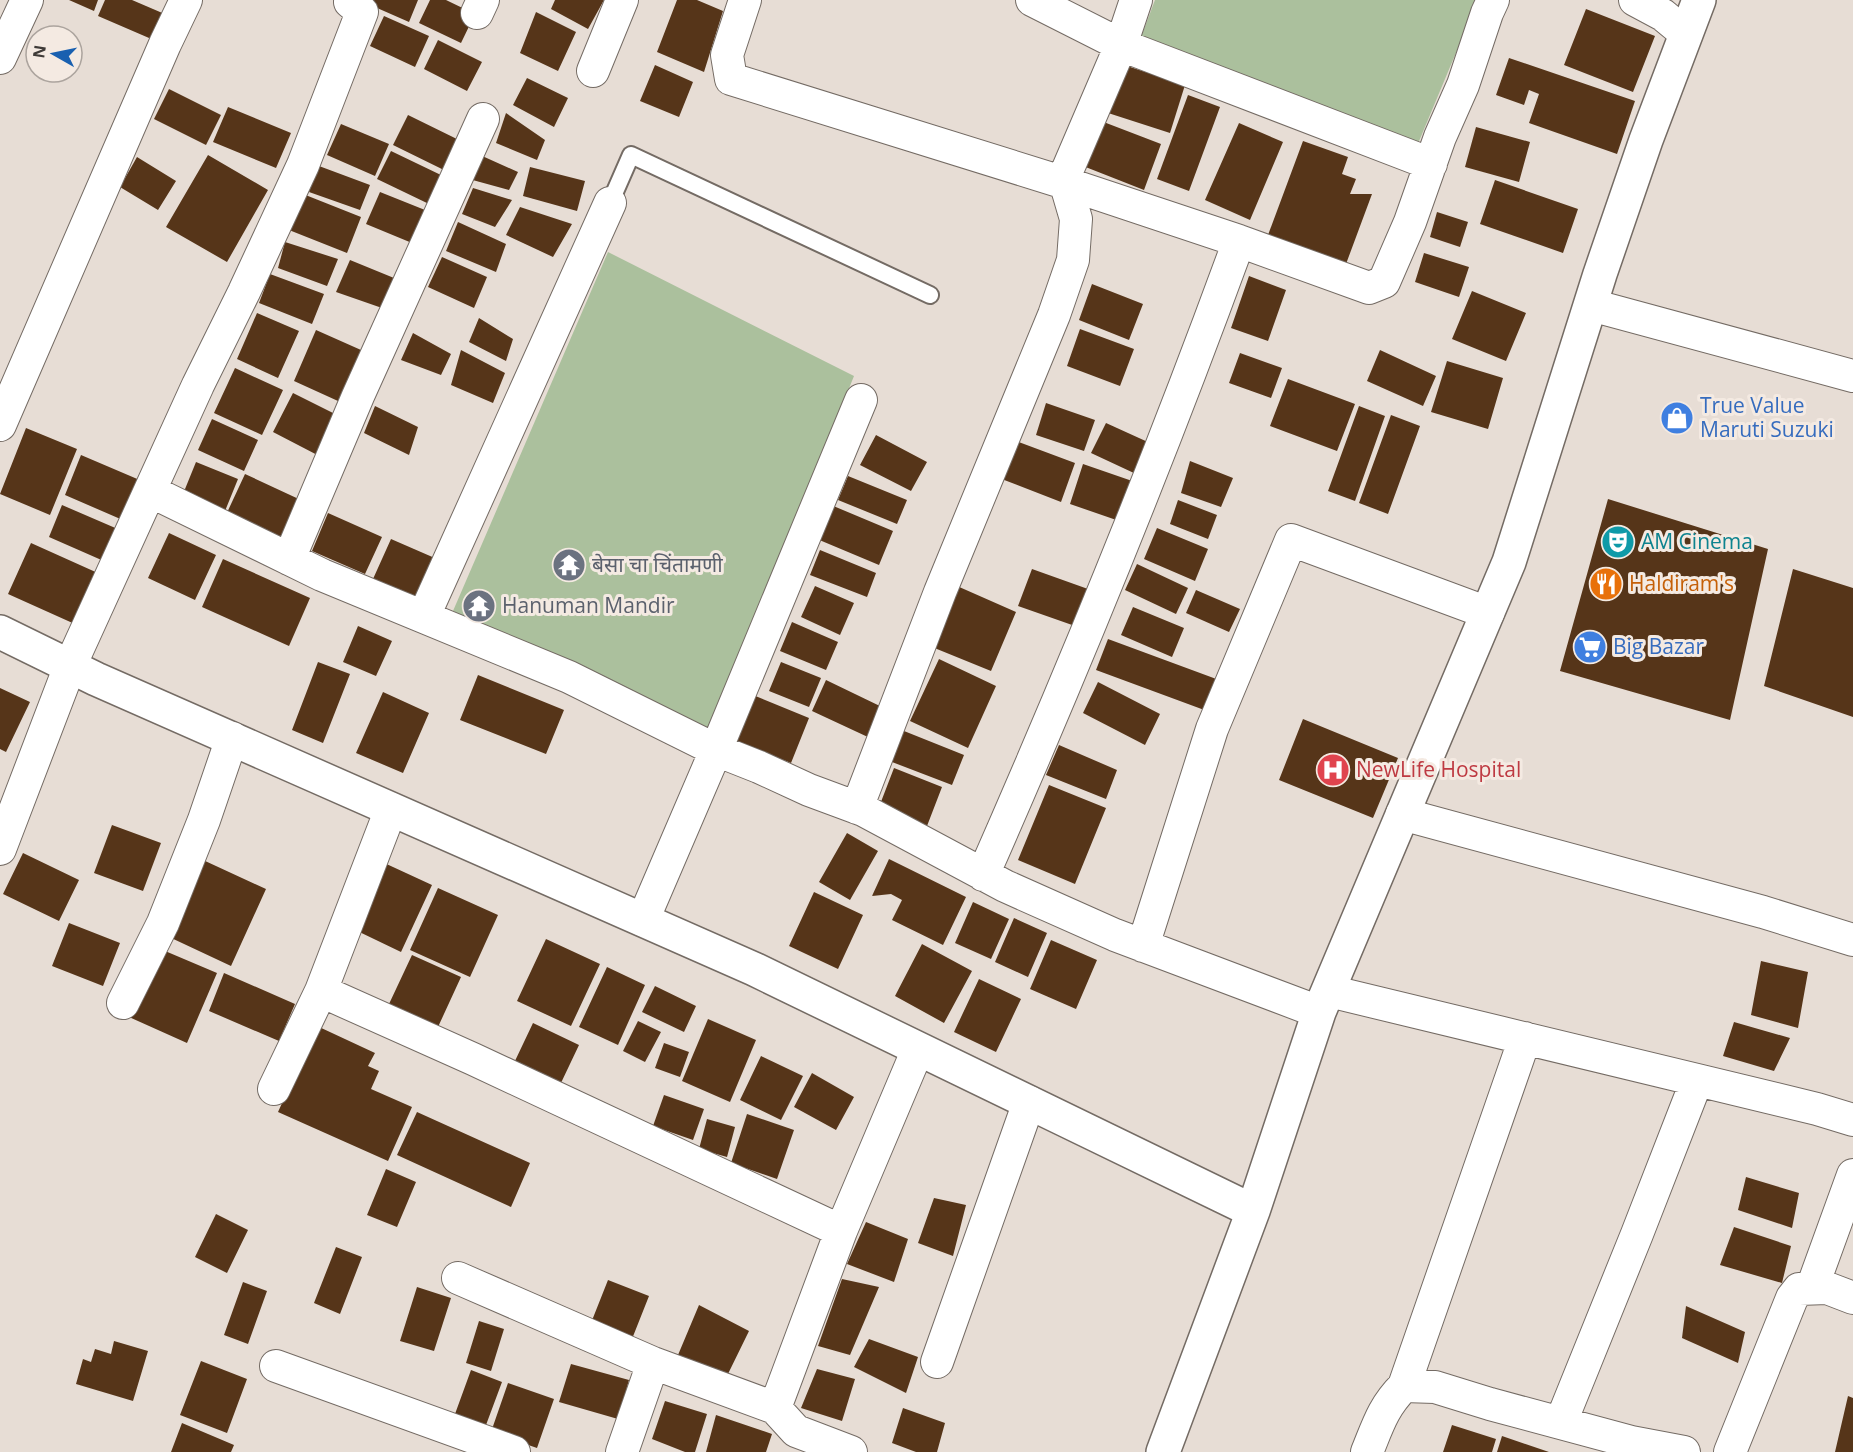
<svg xmlns="http://www.w3.org/2000/svg" width="1853" height="1452" viewBox="0 0 1853 1452" font-family="'Open Sans','Noto Sans Devanagari',sans-serif">
  <style>
    .green { fill: #abc09d }
    .building { fill: #563519 }
    .lines { fill: none; stroke-linecap: round; stroke-linejoin: round }
    .service-casing { stroke: #746b64; stroke-width: 20 }
    .minor-casing { stroke: #746b64; stroke-width: 34 }
    .tertiary-casing { stroke: #746b64; stroke-width: 36 }
    .service { stroke: #fff; stroke-width: 16 }
    .minor { stroke: #fff; stroke-width: 32 }
    .tertiary { stroke: #fff; stroke-width: 33 }
    .labels { text-anchor: middle; stroke-width: 6; stroke-linejoin: round; paint-order: stroke }
    .shop-label { font-size: 21px; fill: #366cbe; stroke: #f4eae2; text-anchor: start }
    .culture-label { font-size: 21px; fill: #0d838f; stroke: #f4eae2; text-anchor: start }
    .worship-label { font-size: 21px; fill: #5b616d; stroke: #f4eae2; text-anchor: start }
    .food-label { font-size: 21px; fill: #c56008; stroke: #f4eae2; text-anchor: start }
    .health-label { font-size: 21px; fill: #be3a42; stroke: #f4eae2; text-anchor: start }
  </style>
  <rect width="100%" height="100%" fill="#e7ddd5"/>
  <path class="green" d="M1155,0h323l-61,146 -276,-109z
    M608,252l246,124 -143,355 -258,-120z"/>
  <path class="building" d="M69,0h29l-4,11z
    M105,0h27l35,15 -11,26 -58,-25z
    M370,0h48l-9,22 -41,-18z
    M430,0h16l29,14 -14,29 -42,-20z
    M555,0h49l-16,29 -37,-20z
    M677,0h20l26,11 -19,61 -47,-20z
    M1586,9l69,27 -22,56 -69,-27z
    M536,12l40,20 -18,39 -38,-18z
    M384,16l45,20 -14,31 -45,-21z
    M438,40l44,22 -15,29 -43,-22z
    M1509,58l126,43 -18,53 -88,-31 10,-29 -10,-4 -5,15 -28,-10z
    M1121,64l64,21 -15,48 -65,-21z
    M655,65l38,17 -14,35 -39,-16z
    M527,78l41,20 -14,29 -41,-22z
    M169,89l52,26 -15,30 -52,-26z
    M1188,95l32,12 -31,84 -32,-12z
    M228,107l63,26 -15,35 -63,-26z
    M506,113l39,27 -8,20 -41,-17z
    M408,115l55,27 -15,30 -55,-27z
    M1101,121l60,23 -17,46 -61,-24z
    M1239,123l44,19 -33,78 -45,-20z
    M341,124l48,20 -14,32 -48,-21z
    M1476,127l54,15 -11,40 -54,-15z
    M1303,141l45,16 -6,17 14,5 -6,15h22l-26,70 -78,-29z
    M391,151l52,25 -14,28 -52,-25z
    M208,155l60,35 -41,72 -61,-35z
    M480,155l38,17 -9,18 -40,-11z
    M137,157l39,24 -18,29 -38,-23z
    M319,166l51,19 -10,25 -51,-18z
    M530,167l55,14 -8,30 -54,-15z
    M1495,180l83,29 -15,44 -83,-29z
    M473,188l39,12 -17,27 -33,-13z
    M380,192l45,18 -13,33 -46,-19z
    M303,194l58,23 -14,36 -58,-23z
    M520,207l52,17 -19,33 -47,-22z
    M1437,212l31,10 -8,25 -30,-10z
    M458,222l48,22 -10,28 -50,-21z
    M285,242l53,17 -11,27 -49,-18z
    M1424,253l45,14 -10,30 -44,-15z
    M442,257l45,20 -13,31 -46,-21z
    M350,260l44,18 -12,30 -46,-16z
    M270,274l54,20 -12,30 -53,-21z
    M1249,276l37,14 -18,51 -37,-13z
    M1092,284l51,20 -14,36 -50,-20z
    M1472,291l54,22 -20,48 -54,-22z
    M257,313l42,18 -21,47 -41,-19z
    M479,318l34,21 -7,22 -37,-19z
    M1080,329l54,20 -14,37 -53,-20z
    M316,330l45,20 -23,51 -44,-20z
    M413,333l38,21 -10,21 -40,-15z
    M461,350l44,23 -12,30 -42,-18z
    M1380,350l56,26 -13,30 -56,-25z
    M1240,353l42,15 -11,30 -42,-15z
    M1447,361l56,17 -15,51 -57,-17z
    M235,368l48,22 -21,45 -48,-22z
    M1288,379l67,25 -18,47 -67,-25z
    M293,393l52,26 -20,40 -52,-27z
    M1046,403l49,17 -11,31 -48,-16z
    M375,406l43,21 -9,28 -45,-22z
    M1359,406l26,10 -30,85 -27,-10z
    M1391,415l29,11 -32,88 -29,-11z
    M212,419l46,21 -14,31 -46,-21z
    M1106,423l44,20 -14,31 -45,-21z
    M26,428l51,21 -27,66 -50,-21z
    M876,435l51,27 -16,29 -51,-26z
    M1013,440l62,23 -14,39 -62,-24z
    M81,455l61,26 -17,40 -60,-26z
    M1190,461l43,17 -12,29 -40,-14z
    M196,462l42,17 -13,32 -42,-17z
    M1083,464l55,19 -13,40 -55,-19z
    M245,474l58,27 -20,43 -58,-27z
    M848,476l59,24 -10,24 -59,-24z
    M1608,499l160,50 -38,171 -170,-49z
    M1178,500l39,15 -9,24 -38,-15z
    M62,505l58,25 -14,32 -57,-25z
    M831,505l62,26 -14,34 -62,-26z
    M328,513l54,24 -17,37 -53,-23z
    M1157,528l51,21 -13,32 -51,-22z
    M169,533l47,22 -21,45 -47,-22z
    M391,539l46,20 -18,41 -46,-21z
    M31,543l69,31 -23,51 -69,-31z
    M820,550l56,23 -9,24 -57,-22z
    M223,559l87,39 -21,48 -87,-39z
    M1137,564l51,24 -12,26 -51,-24z
    M1032,569l56,20 -13,37 -57,-20z
    M1793,569l60,19v129l-89,-31z
    M815,586l39,17 -14,32 -39,-18z
    M957,586l59,26 -25,59 -59,-24z
    M1196,590l44,19 -11,23 -43,-19z
    M1133,607l51,21 -12,29 -51,-22z
    M792,622l46,20 -12,28 -46,-19z
    M358,626l34,15 -16,35 -33,-14z
    M1108,639l111,41 -12,31 -111,-41z
    M939,659l57,27 -28,62 -58,-27z
    M318,662l32,12 -27,69 -31,-13z
    M781,662l40,16 -12,29 -40,-16z
    M478,675l86,35 -18,44 -86,-34z
    M826,680l58,28 -14,30 -58,-27z
    M1098,682l62,32 -15,31 -62,-32z
    M0,688l30,14 -24,50 -6,-3z
    M383,692l46,21 -26,60 -47,-20z
    M753,695l56,23 -18,45 -56,-22z
    M1303,719l95,39 -25,60 -94,-38z
    M904,731l60,24 -12,30 -60,-23z
    M1059,745l58,25 -11,29 -60,-24z
    M894,768l48,19 -15,39 -48,-19z
    M1049,785l57,23 -31,76 -57,-24z
    M112,825l49,18 -18,48 -49,-18z
    M847,833l31,18 -28,49 -31,-18z
    M23,853l56,27 -20,41 -56,-27z
    M889,859l77,38 -23,48 -51,-25 10,-20 -11,-6 -19,2z
    M203,860l63,29 -35,77 -64,-30z
    M380,861l52,24 -31,67 -52,-25z
    M438,888l60,27 -28,62 -60,-27z
    M814,892l49,23 -25,54 -49,-23z
    M973,902l36,17 -18,40 -36,-16z
    M1014,918l33,15 -19,44 -33,-15z
    M69,923l51,20 -17,43 -51,-20z
    M546,939l54,25 -29,62 -54,-25z
    M1051,940l46,20 -21,49 -46,-20z
    M922,944l50,27 -28,52 -49,-27z
    M158,948l59,25 -30,70 -58,-26z
    M412,955l49,22 -23,50 -49,-23z
    M1761,961l47,11 -10,56 -47,-13z
    M607,967l38,18 -27,60 -39,-18z
    M224,973l71,31 -16,37 -70,-30z
    M979,979l42,20 -25,53 -42,-20z
    M655,986l41,20 -12,26 -42,-20z
    M708,1019l48,21 -26,62 -48,-21z
    M638,1021l23,11 -16,30 -22,-11z
    M1734,1022l56,16 -16,33 -51,-15z
    M533,1023l46,22 -19,40 -46,-22z
    M317,1026l58,27 -7,13 11,5 -8,18 41,18 -24,54 -110,-49z
    M664,1043l25,9 -9,25 -25,-9z
    M761,1056l42,20 -22,44 -41,-20z
    M812,1073l42,24 -18,33 -42,-23z
    M664,1095l40,14 -11,31 -40,-14z
    M417,1112l113,51 -19,44 -114,-52z
    M747,1114l47,16 -17,49 -46,-16z
    M707,1119l28,8 -8,30 -28,-8z
    M386,1169l30,13 -19,45 -30,-12z
    M1746,1177l53,16 -7,35 -54,-18z
    M934,1198l32,7 -13,51 -35,-13z
    M216,1214l32,16 -21,43 -32,-16z
    M866,1222l42,17 -14,43 -47,-18z
    M1734,1227l57,19 -9,37 -62,-18z
    M336,1247l26,10 -22,57 -26,-11z
    M842,1279l37,8 -29,68 -32,-9z
    M608,1280l41,16 -19,48 -41,-16z
    M243,1282l24,9 -19,53 -24,-9z
    M417,1287l34,11 -17,53 -34,-10z
    M699,1305l50,26 -23,47 -48,-23z
    M1686,1306l59,26 -7,31 -56,-25z
    M479,1321l25,8 -13,42 -25,-8z
    M869,1339l49,18 -12,36 -52,-26z
    M114,1341l34,10 -15,50 -57,-17 7,-25 8,3 4,-13 16,5z
    M201,1361l46,18 -20,54 -47,-18z
    M571,1364l58,16 -11,39 -59,-17z
    M817,1369l38,10 -13,42 -41,-13z
    M471,1370l31,12 -16,43 -31,-11z
    M508,1383l46,16 -17,49 -46,-16z
    M1848,1396l5,2v54h-18z
    M665,1401l42,13 -12,38h-10l-33,-13z
    M903,1408l42,15 -8,29h-21l-24,-9z
    M716,1415l56,19 -6,18h-60z
    M182,1423l52,22 -3,7h-60z
    M1452,1425l44,14 -4,13h-49z
    M1502,1436l47,16h-52z"/>
  <g class="lines">
    <defs>
      <path id="service" d="M610,203l21,-48 299,140"/>
      <path id="minor" d="M745,0l-18,55 4,24 334,104 174,58 130,47 15,-6 26,-60 30,-85 23,-52 24,-72 6,-13
        M1032,0l89,45 310,119
        M1635,0l28,15 23,19
        M477,13l6,-13
        M0,58l27,-58
        M593,71l29,-71
        M1591,305l262,71
        M0,425l165,-381 21,-44
        M150,491l172,84 247,102 147,73 43,17 50,23 54,20 142,76 110,49 204,77
        M289,559l69,-163 125,-277
        M424,616l186,-413
        M857,808l83,-216 114,-277 19,-55 3,-41 -12,-41 57,-133 15,-45
        M1402,814l361,98 90,28
        M0,849l70,-183 128,-281 46,-93 59,-127 59,-153 -12,-10 1,-2
        M983,875c92,-209 178,-420 256,-634
        M643,920l73,-170 145,-350
        M1143,946l69,-217 79,-189 197,73
        M321,991l152,68 368,172
        M1329,991l488,118 36,11
        M123,1003l40,-80 41,-103 28,-82
        M274,1089l47,-98 70,-182
        M458,1278l195,85 122,45
        M1812,1288l41,-113
        M937,1362l92,-260
        M276,1366l238,86
        M1404,1386l121,-348
        M1561,1422l76,-188 60,-154
        M622,1452l31,-89
        M851,1452l-55,-21 -21,-23 66,-177 77,-182
        M1367,1452c11,-27 16,-45 37,-66l31,1 55,17 141,38 53,10
        M1730,1452l62,-154 7,-9 28,-1 26,10"/>
      <path id="tertiary" d="M0,632l96,47 658,290 499,242
        M1163,1452l90,-241 66,-199 190,-450 91,-288 46,-134 53,-140"/>
    </defs>
    <use href="#service" class="service-casing"/>
    <use href="#minor" class="minor-casing"/>
    <use href="#tertiary" class="tertiary-casing"/>
    <use href="#service" class="service"/>
    <use href="#minor" class="minor"/>
    <use href="#tertiary" class="tertiary"/>
  </g>
  <defs>
    <symbol id="shop-disc" viewBox="-11 -11 22 22"><circle r="9.5" fill="#3f7fe0" stroke="#f4eae2"/><path d="M-5-2.5h2.3a2.7 3.5 0 0 1 5.4 0H5L5.5 6h-11ZM-1.5-2.5h3a1.5 2.3 0 0 0-3 0Z" fill="#fff"/></symbol>
    <symbol id="theatre-disc" viewBox="-11 -11 22 22"><circle r="9.5" fill="#0f9aa8" stroke="#f4eae2"/><path d="M-5-5.5Q0-4 5-5.5V0Q5 5 0 6Q-5 5-5 0ZM-3.3-2.5H-1v1.5H-3.3ZM1-2.5H3.3v1.5H1ZM-2.8 1Q0 5.5 2.8 1Z" fill="#fff"/></symbol>
    <symbol id="temple-disc" viewBox="-11 -11 22 22"><circle r="9.5" fill="#6b7280" stroke="#f4eae2"/><path d="M0-6L5-2H3V0L6.5 2.5H4V6H1.5V3h-3V6H-4V2.5H-6.5L-3 0V-2H-5Z" fill="#fff"/></symbol>
    <symbol id="restaurant-disc" viewBox="-11 -11 22 22"><circle r="9.5" fill="#e8710a" stroke="#f4eae2"/><path d="M-5-6h1v4h1v-4h1v4h1v-4h1v5L-1.5 .5V6h-2V.5L-5-1ZM5-6V6H3V1.5H1.5Q1.5-4 5-6Z" fill="#fff"/></symbol>
    <symbol id="supermarket-disc" viewBox="-11 -11 22 22"><circle r="9.5" fill="#3f7fe0" stroke="#f4eae2"/><path d="M-6-5.5h2.5l.6 2H6L4.5 2H-2.5L-4.4-4H-6ZM-1.5 3.2a1.3 1.3 0 1 0 .1 0ZM3 3.2a1.3 1.3 0 1 0 .1 0Z" fill="#fff"/></symbol>
    <symbol id="hospital-disc" viewBox="-11 -11 22 22"><circle r="9.5" fill="#e0444e" stroke="#f4eae2"/><path d="M-5-5h3v3.5h4V-5h3V5h-3V1.5h-4V5h-3Z" fill="#fff"/></symbol>
  </defs>
  <g fill-rule="evenodd">
    <use href="#shop-disc" x="1658" y="399" width="38" height="38"/>
    <use href="#theatre-disc" x="1599" y="523" width="38" height="38"/>
    <use href="#temple-disc" x="550" y="546" width="38" height="38"/>
    <use href="#restaurant-disc" x="1587" y="565" width="38" height="38"/>
    <use href="#temple-disc" x="460" y="587" width="38" height="38"/>
    <use href="#supermarket-disc" x="1571" y="628" width="38" height="38"/>
    <use href="#hospital-disc" x="1314" y="751" width="38" height="38"/>
  </g>
  <g class="labels">
    <g class="shop-label">
      <text x="1700" y="413">True Value<tspan x="1700" dy="24">Maruti Suzuki</tspan></text>
      <text x="1613" y="654">Big Bazar</text>
    </g>
    <g class="culture-label">
      <text x="1641" y="549">AM Cinema</text>
    </g>
    <g class="worship-label">
      <text x="592" y="572">बेसा चा चिंतामणी</text>
      <text x="502" y="613">Hanuman Mandir</text>
    </g>
    <g class="food-label">
      <text x="1629" y="591">Haldiram's</text>
    </g>
    <g class="health-label">
      <text x="1356" y="777">NewLife Hospital</text>
    </g>
  </g>
  <g transform="translate(54 54) rotate(279)"><circle r="28" fill="#f4eae2" stroke="#aca49e" stroke-width="1.5"/>
  <path d="M0-4.5L10 22L0 15L-10 22Z" fill="#1960b0"/>
  <text y="-9" font-size="16" font-weight="bold" text-anchor="middle" fill="#3f3b38">N</text>
  </g>
</svg>
